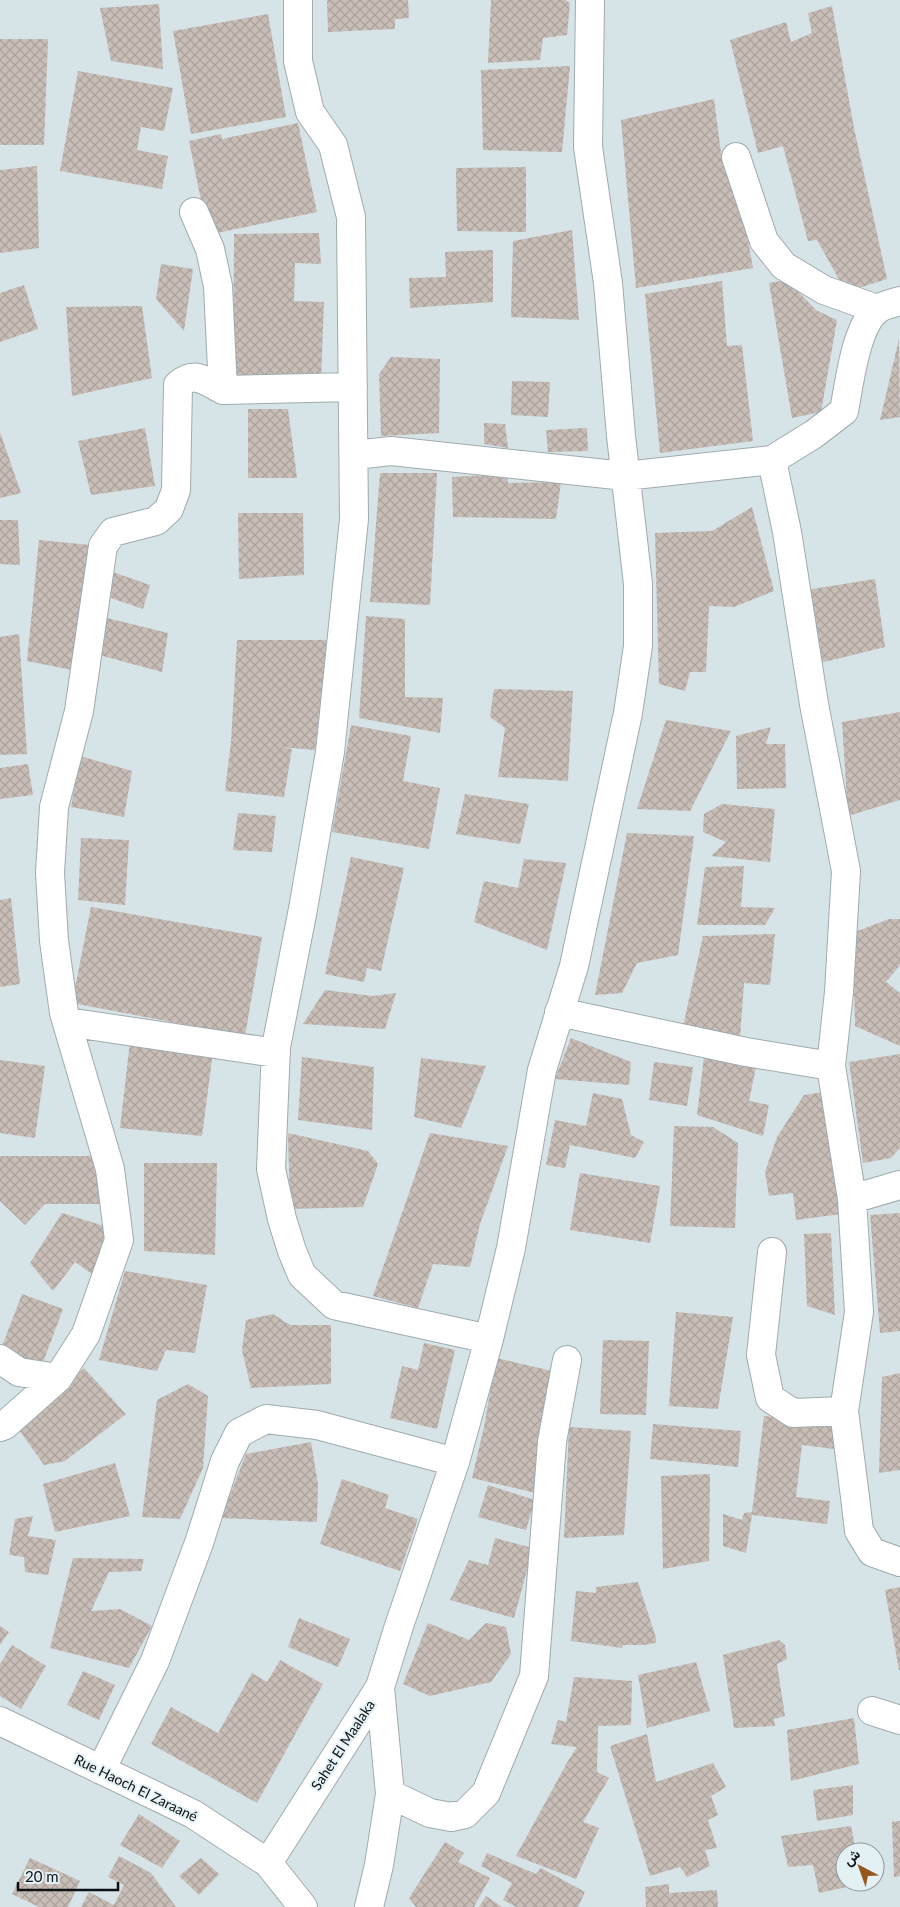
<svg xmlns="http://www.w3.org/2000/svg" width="900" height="1907" viewBox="0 0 900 1907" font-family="Lato,Vazirmatn,sans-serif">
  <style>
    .building { fill: url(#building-cross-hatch) }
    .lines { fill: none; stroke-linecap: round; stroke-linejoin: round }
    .street-casing { stroke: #9fabaf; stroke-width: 30 }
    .street { stroke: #fff; stroke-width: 28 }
    .labels { text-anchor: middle; stroke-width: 4; stroke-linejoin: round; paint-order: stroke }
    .street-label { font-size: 14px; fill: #0e1214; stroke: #e3f0f4 }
  </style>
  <defs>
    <pattern id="building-cross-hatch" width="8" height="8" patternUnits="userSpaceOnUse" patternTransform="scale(1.25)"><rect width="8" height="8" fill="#c8beb7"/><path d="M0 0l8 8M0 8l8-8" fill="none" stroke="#aba29c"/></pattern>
  </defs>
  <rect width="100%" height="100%" fill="#d6e3e7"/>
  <path class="building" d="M327,0h81l1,18 -14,1v10l-67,3z
    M491,0h74l5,3 -3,32 -24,3 -3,22 -52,3z
    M159,4l4,65 -52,-8 -11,-53z
    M832,6l22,122 33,151 -41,13 -29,-52 -9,1 -25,-95 -25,7 -28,-113 56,-18 5,20 21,-9 -4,-20z
    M268,14l18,103 -95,17 -18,-103z
    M0,39h48l-4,106h-44z
    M570,66l-8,86 -79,-2 -2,-80z
    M78,71l95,17 -9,43 -23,-4 -4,23 31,6 -6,33 -102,-18z
    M714,99l8,61 11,-2 20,110 -117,20 -15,-168z
    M298,123l19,89 -109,23 -19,-94 32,-7 1,5z
    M37,166l2,82 -39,5v-83z
    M526,167v65l-69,-1 -1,-63z
    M572,230l7,90 -68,-3 2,-76z
    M319,233l2,31 -26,-1 -1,38 30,1 -3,78 -88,-4 1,-142z
    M493,250v52l-83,6 -1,-30 37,-1 -1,-25z
    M161,264l32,5 -9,62 -28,-32z
    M787,280l29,30 21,10 -16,92 -29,6 -23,-135z
    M722,281l5,65 15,-1 11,96 -93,12 -15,-159z
    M24,285l14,44 -38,13v-49z
    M142,306l10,72 -80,18 -6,-89z
    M899,339l1,78 -20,3z
    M391,357l49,2 -1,74 -58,3 -2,-62z
    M512,381l38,1 -2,35 -37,-2z
    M248,409h40l9,69h-49z
    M484,423l21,1 3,24 -24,-4z
    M145,428l10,58 -64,9 -13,-54z
    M587,428l1,23 -40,1 -2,-22z
    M0,432l21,61 -21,5z
    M380,473h57l-7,132 -60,-3z
    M508,474v9l53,-1 -5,37 -103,-2 -1,-40z
    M752,507l22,84 -40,16 -25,-1 -3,66h-16l-5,19 -26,-7 -4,-151 57,-2z
    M238,513h65l1,62 -65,4z
    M0,520h18l2,45 -20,-1z
    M39,540l51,5 -13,126 -50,-10z
    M110,571l40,14 -7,24 -38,-13z
    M875,579l10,68 -69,17 -10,-74z
    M366,616l39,3v78l38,1 -3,35 -81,-15z
    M103,617l65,16 -6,39 -74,-20z
    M19,634l8,120 -27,1v-118z
    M237,640h92l-14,110 -35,-3 12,2 -8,48 -59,-6 6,-49z
    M494,689l79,2 -5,90 -70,-4 7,-49 -15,-11z
    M900,712v88l-52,16 -6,-94z
    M666,720l65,11 -41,80 -53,-2z
    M351,725l60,11 -8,45 37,7 -11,61 -97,-17z
    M771,727l-5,17h19l1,44 -49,1 -1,-53z
    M80,756l52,15 -8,46 -53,-10z
    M28,764l5,31 -33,4v-31z
    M465,794l64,10 -9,40 -64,-10z
    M722,804l53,5 -5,53 -59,-6 15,-14 -23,-10 1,-18z
    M238,813l38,3 -4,36 -39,-2z
    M627,833l67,3 -16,119 -41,8 -15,30 -27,2z
    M81,838l48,2 -4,65 -47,-5z
    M351,857l53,11 -23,103 -14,-3 -3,14 -39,-8z
    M524,859l42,4 -19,87 -73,-28 10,-41 34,7z
    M744,866l-3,41 34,1 -10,17h-68l8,-58z
    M11,898l9,86 -20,3v-87z
    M91,907l171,30 -17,99 -173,-33z
    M889,919h11v46l-14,17 14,11v53l-45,-20 -3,-93z
    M775,934l-5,51 -26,-2 -4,54 -58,-6 21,-95z
    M325,990l48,6 23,-3 -11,36 -82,-5z
    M571,1038l60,24 -2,23 -74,-6z
    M130,1041l83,11 -11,84 -82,-8z
    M900,1054v94l-9,10 -28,5 -14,-101z
    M302,1057l72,10 -2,63 -74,-10z
    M704,1057l52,10 -7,34 20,4 -6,31 -66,-21z
    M421,1058l65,8 -25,62 -47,-11z
    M0,1060l45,6 -10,72 -35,-5z
    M654,1062l39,5 -6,39 -38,-6z
    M824,1092l17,122 -45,6 -3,-27 -24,3 -4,-24 12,-35 27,-42z
    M593,1093l29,6 9,36 13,7 -9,16 -65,-13 -5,23 -19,-3 9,-45 31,6z
    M674,1126l39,1 25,16 -3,85 -65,-2z
    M288,1133l80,18 10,13 -15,43 -73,2z
    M430,1133l78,13 -28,78 -10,43 -37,-3 -15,44 -45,-12z
    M0,1156h101l1,48h-57l-20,21 -25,-24z
    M144,1163h73l-2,92 -71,-4z
    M580,1173l80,13 -10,57 -80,-13z
    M62,1213l52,16 -15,50 -24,-17 -22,29 -23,-28z
    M900,1213v118l-20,2 -10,-118z
    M831,1233l4,82 -28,-9 -3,-72z
    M125,1271l82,14 -12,68 -29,-3 -9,21 -58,-11z
    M22,1294l41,15 -21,56 -41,-16z
    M676,1312l57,5 -15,92 -49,-3z
    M273,1314l17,11h41v59l-80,4 -9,-38 4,-30z
    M603,1340l46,1 -3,74 -46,-1z
    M424,1343l31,7 -18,79 -47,-11 12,-52 16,4z
    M496,1358l69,16 -29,119 -64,-15 12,-51z
    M84,1368l42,46 -61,47 -21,4 -27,-38z
    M900,1373v97l-21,3 3,-96z
    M188,1384l20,12 -5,72 -23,51 -38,-2 15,-117z
    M764,1416l73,8 -3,25 -32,-4 -6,52 34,4 -3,23 -75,-9 -6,38 -23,-7v-32l19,6 2,-7 8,-1z
    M653,1424l88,7 -3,36 -88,-8z
    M569,1427l62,4 -7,104 -60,3z
    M311,1442l7,42 -1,38 -96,-4 25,-64z
    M115,1463l15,53 -75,16 -12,-48z
    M710,1474l-1,87 -46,8 -2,-93z
    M342,1479l47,16 -4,13 33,11 -18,52 -80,-27z
    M488,1485l47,15 -9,30 -48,-13z
    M33,1516l-5,20 28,4 -8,35 -23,-3 -1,-15 -15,-2 6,-36z
    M495,1538l38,10 -19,70 -64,-18 19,-40 19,5z
    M73,1558l71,1 -3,12 -32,1 -18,39 29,-2 32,17 -23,42 -79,-20z
    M638,1582l18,56v5l-13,2h-20l-1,3 -51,-7 5,-50 20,2v-6z
    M900,1587v83h-1l-14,-80z
    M299,1618l51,21 -12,28 -50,-20z
    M428,1623l41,17 17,-17 20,4 5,27 -20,28 -61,14 -27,-12z
    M0,1626l9,6 -9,13z
    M779,1640l6,5 2,14 -10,5 8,52 -11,3 1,7 -41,2 -11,-73z
    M12,1645l34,21 -25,43 -21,-13v-32z
    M280,1660l43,24 -66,119 -106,-59 20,-37 47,26 34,-60 15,9z
    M696,1662l14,49 -63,17 -9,-53z
    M83,1671l32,14 -16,35 -32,-15z
    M574,1677l58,4 -1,44 -33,1 -1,46 12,6 -26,44 16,6 -23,51 -60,-23 52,-95 9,-14 -26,-3 7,-24 8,2z
    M854,1718l5,46 -68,17 -4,-51z
    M647,1734l9,48 57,-19 13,24 -15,9 7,19 -10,5 9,28 -12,2 5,16 -23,11 -7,-10 -30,9 -40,-130z
    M853,1785v30l-36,6 -4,-31z
    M139,1814l41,27 -18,27 -42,-23z
    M900,1821v55l-6,1 -2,-55z
    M851,1826l5,26h-11v30l20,1 -46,10 -6,-28 -25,2 -7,-31z
    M445,1842l19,11 -6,9 32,16 -16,29h-58l-7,-9z
    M487,1853l49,21 5,-6 44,24 -7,15h-62l-13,-7 9,-17 -31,-17z
    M119,1856l32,17 25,34h-95l8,-15 25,13 10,-20 -16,-8z
    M30,1858l50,23 -12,26h-29l-27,-13z
    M201,1858l18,16 -20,21 -20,-19z
    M669,1884v9l48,-3 1,17h-72l-1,-20z
    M486,1896l16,11h-23z"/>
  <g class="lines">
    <defs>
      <path id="street" d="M298,0v61l12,51 23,33 18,72 3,302 -24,233 -27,157 -27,138 -5,122 11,50 10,32 10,24 32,30 155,34
        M736,157l28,84 20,25 40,24 53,19
        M194,212l16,37 8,37 5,104 130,-3
        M354,455l37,-4 234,25 147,-16 42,-26 30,-23c5,-26 12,-87 34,-102 6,-4 15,-6 22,-8
        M772,460l15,72 27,172 32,167 -7,121 -8,74
        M559,1012l187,40 85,14 21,133 48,-14
        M67,1022l209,31
        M852,1199l7,113 -15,99 11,86 4,34 13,21 28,10
        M772,1252l-11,103 9,43 23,15 51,-2
        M0,1359l19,13 39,6
        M0,1427l5,-2 53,-47 28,-44 33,-94 -9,-71 -46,-156 -10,-72 -4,-68 4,-66 25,-96 24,-165 10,-14 43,-11 13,-12 7,-19 2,-105c17,-15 27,-4 45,5
        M872,1711l28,9
        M0,1721l193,93 75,49 35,44
        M101,1770l54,-109 44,-118 26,-82 14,-28 27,-14 51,6 138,37
        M390,1794l40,19 21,4 14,-3 21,-21 48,-117 18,-234 15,-82
        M268,1863l112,-176 19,-61 56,-164 34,-123 22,-91 31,-178 32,-104 54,-253 10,-67v-62l-17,-148 -13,-153 -20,-136 2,-147
        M369,1907l10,-42 11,-71 -10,-107"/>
    </defs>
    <use href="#street" class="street-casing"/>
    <use href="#street" class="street"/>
  </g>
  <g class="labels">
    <g class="street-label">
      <text transform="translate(343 1745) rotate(-57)" y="5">Sahet El Maalaka</text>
      <text transform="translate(136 1788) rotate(26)" y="5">Rue Haoch El Zaraané</text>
    </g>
  </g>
  <g transform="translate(860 1867) rotate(319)"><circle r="24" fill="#e3f0f4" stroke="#8e979a"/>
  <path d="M0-4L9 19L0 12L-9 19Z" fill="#97581f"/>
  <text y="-8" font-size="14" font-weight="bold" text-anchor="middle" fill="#0e1214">ش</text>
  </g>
  <path d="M18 1882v8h100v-8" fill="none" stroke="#0e1214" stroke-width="2.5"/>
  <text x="25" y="1882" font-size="15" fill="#0e1214" stroke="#e3f0f4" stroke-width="4" paint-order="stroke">20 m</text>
</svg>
